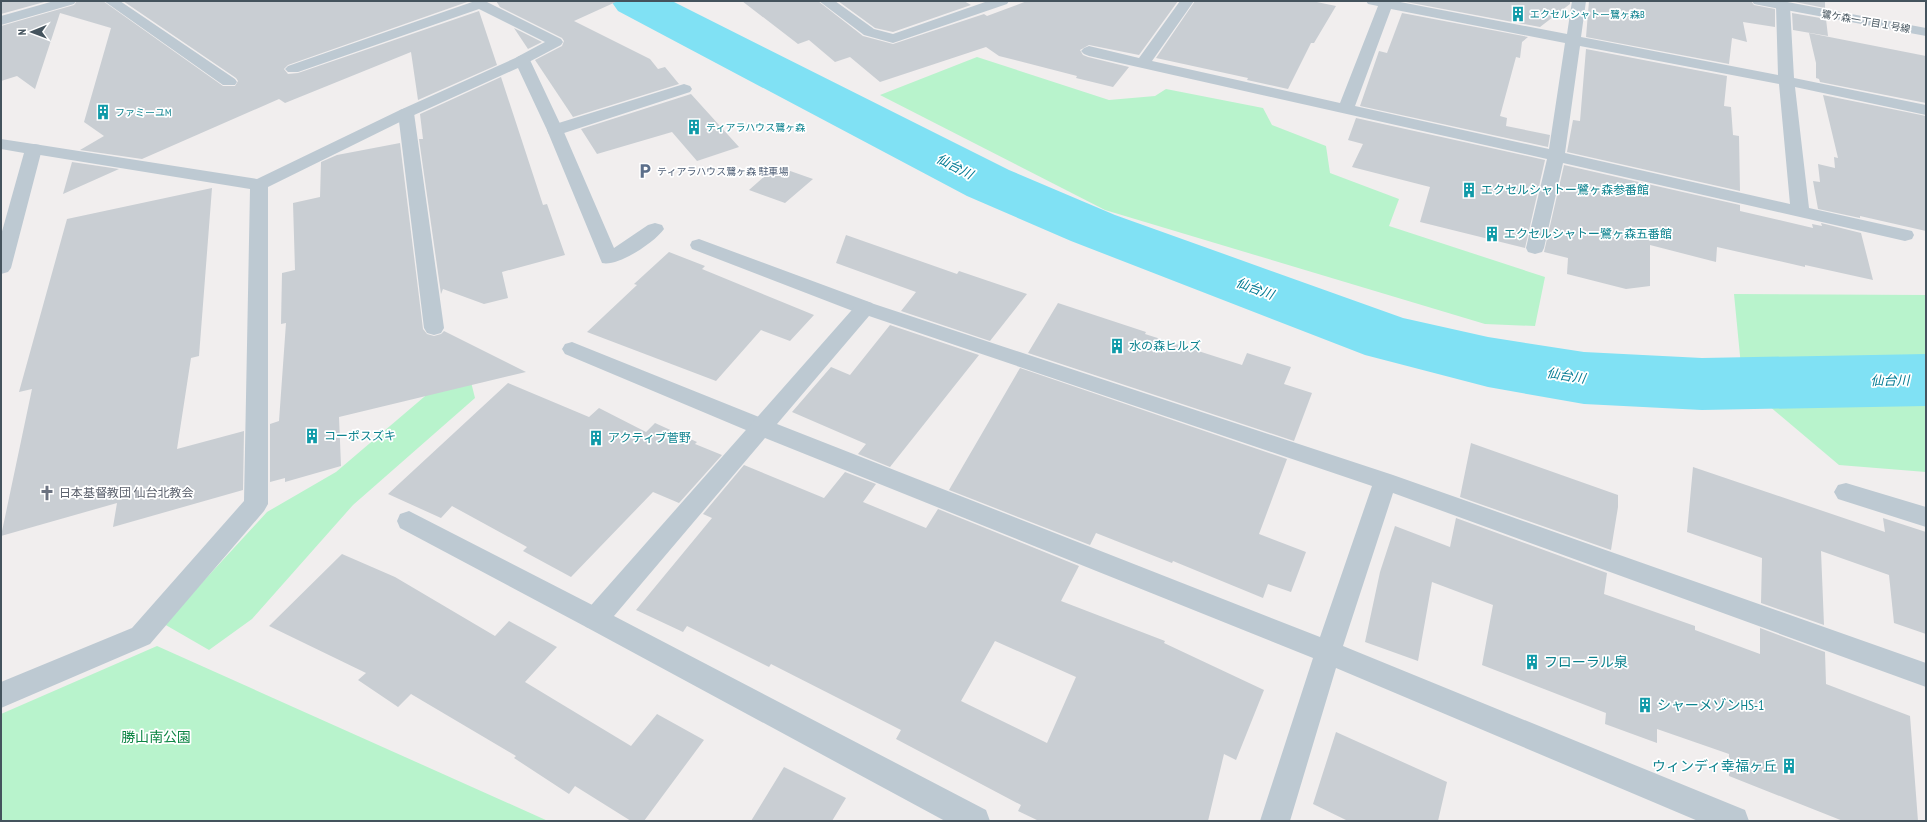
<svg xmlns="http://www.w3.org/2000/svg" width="1927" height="822" viewBox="0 0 1927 822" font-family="'PT Sans Narrow','Noto Sans JP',sans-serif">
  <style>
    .green { fill: #b8f3cc }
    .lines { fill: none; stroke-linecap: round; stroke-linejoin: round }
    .river { fill: #80e1f4; fill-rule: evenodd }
    .building { fill: #c9ced3; fill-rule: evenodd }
    .service { fill: #bdc9d2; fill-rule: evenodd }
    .minor { fill: #bdc9d2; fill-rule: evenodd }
    .tertiary { fill: #bdc9d2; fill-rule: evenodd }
    .labels { text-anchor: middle; stroke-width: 3.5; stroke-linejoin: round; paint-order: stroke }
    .far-culture-label { font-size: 10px; fill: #0d838f; stroke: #fff; text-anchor: start }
    .far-street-label { font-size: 10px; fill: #44535d; stroke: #fff }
    .far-service-label { font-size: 10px; fill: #4e5e75; stroke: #fff; text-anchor: start }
    .culture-label { font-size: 12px; fill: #0d838f; stroke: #fff; text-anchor: start }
    .worship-label { font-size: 12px; fill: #5b616d; stroke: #fff; text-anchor: start }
    .water-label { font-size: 13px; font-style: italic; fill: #037b94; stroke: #fff }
    .near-culture-label { font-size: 14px; fill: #0d838f; stroke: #fff; text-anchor: start }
    .near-park-label { font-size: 14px; fill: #0e8645; stroke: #fff }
  </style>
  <rect width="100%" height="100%" fill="#f1eeee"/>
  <path class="green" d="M977,57l132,43 46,-4 11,-7 97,19 9,17 54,21 4,27 69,26 -10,27 156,51 -10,49 -50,-2 -380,-114 -225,-115z
    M1734,294l192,1v65l-185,6z
    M451,374l20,8 4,16 -122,107 -101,114 -43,31 -45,-26 103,-112 69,-40z
    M1926,399v73l-87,-7 -77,-65z
    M157,646l391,175h-547v-107z"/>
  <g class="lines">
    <path class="river" d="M611,1h61l337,169 106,45 288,103 85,19 96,15 118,6 224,-4v52l-224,4 -118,-6 -96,-17 -123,-32 -294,-114 -104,-45 -349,-185z"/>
  </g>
  <path class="building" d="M1,1h47l-47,13z
    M77,1h26l120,85h12l3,-5 -2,-3 -113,-77h347l-182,64 -4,4 4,5 10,-1 181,-62 18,54 -79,35 -7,-48 -126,51 -6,-4 -137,60 -62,-9 24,-14 -20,-14 27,-94 -51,-15 -25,76 -18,-13 -16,5v-55l73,-21z
    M496,1h122l-44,20 76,38 8,10 7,-2 14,17 -106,33 -38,-57 27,-14 2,-5 -2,-3 -62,-31z
    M742,1h76l45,35 30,8 91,-30 3,2 40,-15h151l-39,54 -50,-10 -9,5 3,5 5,2 41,10 -16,20 -37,-9 1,-2 -78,-20 -13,-9 -106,35 -30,-25 -15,5 -26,-22 -11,4z
    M838,1h126l7,4 -78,27 -18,-4z
    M1195,1h117l24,5 -22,37h-3l-23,46 -41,-9 1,-2 -92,-20z
    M1570,1v3l-30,23 -134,-25z
    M1589,1h162l3,4 21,4v18l-32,-5 4,20 -15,-4 -3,26 -143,-27z
    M1790,1h35v7z
    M1402,13l126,24 -6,5 -2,16 -4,-1 -16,59 7,2 -1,8 44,9 -2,12 -188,-41 19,-55 8,2z
    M1792,13l34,6 2,17 -35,-6z
    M514,28l28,14 -14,7z
    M1809,33l117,23v47l-106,-21 -1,-3 -3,-1v-15z
    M1586,49l141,27 -3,30 7,1 2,28 6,1 1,55 -173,-39 6,-32 7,1z
    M501,77l42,128 4,-1 18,51 -63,17 6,26 -24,6 -41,-15 -2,5 -22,-155h4l-3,-25z
    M691,94l48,53 -42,14 -25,-29 -75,22 -16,-25z
    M1823,95l103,21v115l-66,-15v2l-42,-9 -5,-28 7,1 -2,-18 17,4 -1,-11 4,1z
    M1356,118l189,42 -20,88 -105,-26 10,-35 -78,-20 11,-23 -15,-4z
    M400,143l23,186 4,5 7,2 7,-2 3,-3 82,41 -187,45 2,49 -56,16v-4l-15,4v-58l9,-3 7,-98 -5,1 1,-51 13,-3 -2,-67 27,-6 1,-35 16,-7z
    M72,162l47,7 -56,25z
    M1564,165l176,40v6l73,17 -1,-4 10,2 -1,-3 40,10 12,47 -68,-15v2l-88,-20 -1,15 -66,-17v41l-24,3 -59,-15 1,-16 -24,-6z
    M776,166l37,13 -28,24 -36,-13z
    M212,188l-13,168 -8,2 -14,91 67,-18 -1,59 -130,37 4,-24 -116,33 31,-147 -13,3 48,-173z
    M846,235l111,39 2,-3 68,23 -37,47 -89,-30 15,-19 -80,-29z
    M669,252l36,14 -3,3 112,46 -24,26 -29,-11 -45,51 -129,-49 50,-47 -3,-1z
    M1058,303l88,29 -1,2 97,31 5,-12 44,14 -7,17 28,9 -18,48 -266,-88z
    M890,325l89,30 -89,112 -32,-13 8,-10 -74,-32 39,-45 19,8z
    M1020,368l267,91 -28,75 47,18 -15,40 -23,-8 -5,14 -90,-37 -1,2 -76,-30 -6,12 -141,-55z
    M508,383l81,34 10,-9 47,24 9,-9 42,19 -2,2 27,11 -43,48 -26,-11 -82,85 -48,-26 4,-4 -75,-41 -11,12 -53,-24z
    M1471,443l147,52v12l-7,43 -151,-53z
    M744,465l80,33 21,-26 31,12 -13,18 63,26 12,-19 141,57 -18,35 104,40 -1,2 100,47 -28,70 -12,-6 -16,67h-169l-21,-10 3,-6 -125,-66 5,-9 -130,-66 -2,3 -82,-41 -4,6 -47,-22 76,-92 -9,-4zM995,641l81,36 -29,66 -86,-42z
    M1693,467l192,65 -2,-14 43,14v102l-32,-11 -5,-48 -68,-24 3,74 -63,-22 1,-45 -75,-26z
    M1456,518l151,55 -3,21 91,32v4l65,24v-26l65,24 1,32 84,32 8,105h-75l-114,-45v-22l-72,-25v14l-52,-19 1,-11 -124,-48 11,-60 -61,-23 -14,79 -53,-19 15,-70 15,-46 55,21z
    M342,554l53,23 100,59 14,-15 48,26 -32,35 106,64 26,-32 47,26 -60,81h-13l-56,-35 -6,8 -55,-36 2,-2 -105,-62 -13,13 -40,-27 8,-7 -97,-47z
    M1336,732l111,50 -9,39h-90l-35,-17z
    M784,767l62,31 -14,23h-81z"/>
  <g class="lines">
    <path class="service" d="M54,1h22l-2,3 -73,21v-9z
      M104,1h16l115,78 2,3 -2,3h-12z
      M475,1h10l76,38 2,3 -2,3 -34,18h-10l-3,-3 3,-3 28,-15 -66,-33 -181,63h-10l-3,-3 3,-3z
      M819,1h16l39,28 19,5 95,-33h21l-2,3 -114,39 -29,-8z
      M1180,1h14l-42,60 188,42 38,-97 -10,-2 -2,-3h29l172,33 5,-33h14l-5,36 197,38 -2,-69 2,-3h10l2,3 4,72 132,27v10l-131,-28 14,121 103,23 2,4 -2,4 -7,2 -342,-78 -19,85 -2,4 -7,2 -7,-2 -2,-4 21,-89 -458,-103 -5,-2 -3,-3 3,-3 5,-2 50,12zM1391,9l174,34 -16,106 -194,-43zM1580,46l199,38 11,120 -225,-51z
      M684,84l6,2 2,3 -2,3 -129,42 -6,1 -6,-1 -2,-4 2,-4z
      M406,108l6,2 2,3 30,215 -3,5 -7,2 -7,-2 -3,-5 -26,-215 2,-3z
      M699,239l173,64 3,5 -3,5 -7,2 -7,-2 -166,-64 -2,-4 2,-4z
      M572,342l197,79 3,6 -3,6 -8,2 -8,-2 -188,-79 -3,-5 3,-5z
      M1846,483l80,24v20l-88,-28 -4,-7 4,-7z
      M409,511l195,100 4,8 -4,8 -9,3 -9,-3 -186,-99 -3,-7 3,-7z"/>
    <path class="minor" d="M1752,1h30l144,27v8l-167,-31 -5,-1z
      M522,55l5,2 3,3 33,70 51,118 34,-23 7,-2 7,2 2,4c-9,13 -46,38 -62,34l-55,-133 -29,-62 -106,48 -144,71v317l-4,7 -114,133 -149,64v-26l131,-54 112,-127 6,-312 -216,-35 -6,-1 -2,-4 2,-4 6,-1 223,35 143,-69z
      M865,301l528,174 533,188v24l-533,-194 -50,153 402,164 4,11h-51l-362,-153 -46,153h-30l53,-163 -548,-220 -151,178 372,194 4,11h-45l-359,-194 -4,-8 4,-8 272,-308zM869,316l503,170 -52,151 -543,-213z"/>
    <path class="tertiary" d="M1,139l39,6 2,4 -31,119 -3,4 -7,2v-39l23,-82 -23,-4z"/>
  </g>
  <defs>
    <symbol id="building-bare" viewBox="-9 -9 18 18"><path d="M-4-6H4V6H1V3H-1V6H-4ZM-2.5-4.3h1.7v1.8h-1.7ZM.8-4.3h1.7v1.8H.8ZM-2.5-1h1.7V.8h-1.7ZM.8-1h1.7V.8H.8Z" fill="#0f9aa8" stroke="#fff" stroke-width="2.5" paint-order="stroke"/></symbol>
    <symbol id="parking-bare" viewBox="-9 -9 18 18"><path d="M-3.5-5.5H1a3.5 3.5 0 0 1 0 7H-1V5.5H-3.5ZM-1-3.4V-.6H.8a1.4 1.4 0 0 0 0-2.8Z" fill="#5c6f8a" stroke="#fff" stroke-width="2.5" paint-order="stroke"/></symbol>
    <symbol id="church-bare" viewBox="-9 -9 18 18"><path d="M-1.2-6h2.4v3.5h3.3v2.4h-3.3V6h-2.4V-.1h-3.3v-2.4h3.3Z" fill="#6b7280" stroke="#fff" stroke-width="2.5" paint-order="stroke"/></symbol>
  </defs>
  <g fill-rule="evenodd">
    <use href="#building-bare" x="1507" y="3" width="22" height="22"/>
    <use href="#building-bare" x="92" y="101" width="22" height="22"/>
    <use href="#building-bare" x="683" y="116" width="22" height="22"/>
    <use href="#parking-bare" x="634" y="160" width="22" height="22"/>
    <use href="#building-bare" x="1458" y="179" width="22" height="22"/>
    <use href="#building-bare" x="1481" y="223" width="22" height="22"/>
    <use href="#building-bare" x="1106" y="335" width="22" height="22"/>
    <use href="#building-bare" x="301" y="425" width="22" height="22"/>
    <use href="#building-bare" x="585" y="427" width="22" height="22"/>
    <use href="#church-bare" x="36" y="482" width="22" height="22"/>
    <use href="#building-bare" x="1521" y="651" width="22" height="22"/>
    <use href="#building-bare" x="1634" y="694" width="22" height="22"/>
    <use href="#building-bare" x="1778" y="755" width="22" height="22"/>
  </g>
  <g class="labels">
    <g class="far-culture-label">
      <text x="1530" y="18">エクセルシャトー鷺ヶ森B</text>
      <text x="115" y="116">ファミーユM</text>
      <text x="706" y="131">ティアラハウス鷺ヶ森</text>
    </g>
    <g class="far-street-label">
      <text transform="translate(1866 21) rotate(10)" y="4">鷺ケ森一丁目１号線</text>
    </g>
    <g class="far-service-label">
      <text x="657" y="175">ティアラハウス鷺ヶ森 駐車場</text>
    </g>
    <g class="culture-label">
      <text x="1481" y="194">エクセルシャトー鷺ヶ森参番館</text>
      <text x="1504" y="238">エクセルシャトー鷺ヶ森五番館</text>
      <text x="1129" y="350">水の森ヒルズ</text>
      <text x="324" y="440">コーポスズキ</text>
      <text x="608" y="442">アクティブ菅野</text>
    </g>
    <g class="worship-label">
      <text x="59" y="497">日本基督教団 仙台北教会</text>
    </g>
    <g class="water-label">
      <text transform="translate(955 166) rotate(27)" y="5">仙台川</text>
      <text transform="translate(1255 288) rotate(20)" y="5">仙台川</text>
      <text transform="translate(1566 375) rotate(9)" y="5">仙台川</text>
      <text transform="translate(1890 380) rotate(-1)" y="5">仙台川</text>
    </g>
    <g class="near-culture-label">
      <text x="1544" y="667">フローラル泉</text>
      <text x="1657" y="710">シャーメゾンHS-1</text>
      <text x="1777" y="771" text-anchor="end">ウィンディ幸福ヶ丘</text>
    </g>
    <g class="near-park-label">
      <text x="156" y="742">勝山南公園</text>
    </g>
  </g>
  <rect width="1927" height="822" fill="none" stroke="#44535d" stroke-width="4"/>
  <g transform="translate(32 32) rotate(269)" stroke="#ffffff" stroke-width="3" paint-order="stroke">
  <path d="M0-3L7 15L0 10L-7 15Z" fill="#44535d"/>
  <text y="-6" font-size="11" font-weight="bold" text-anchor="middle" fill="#44535d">N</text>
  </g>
</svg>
